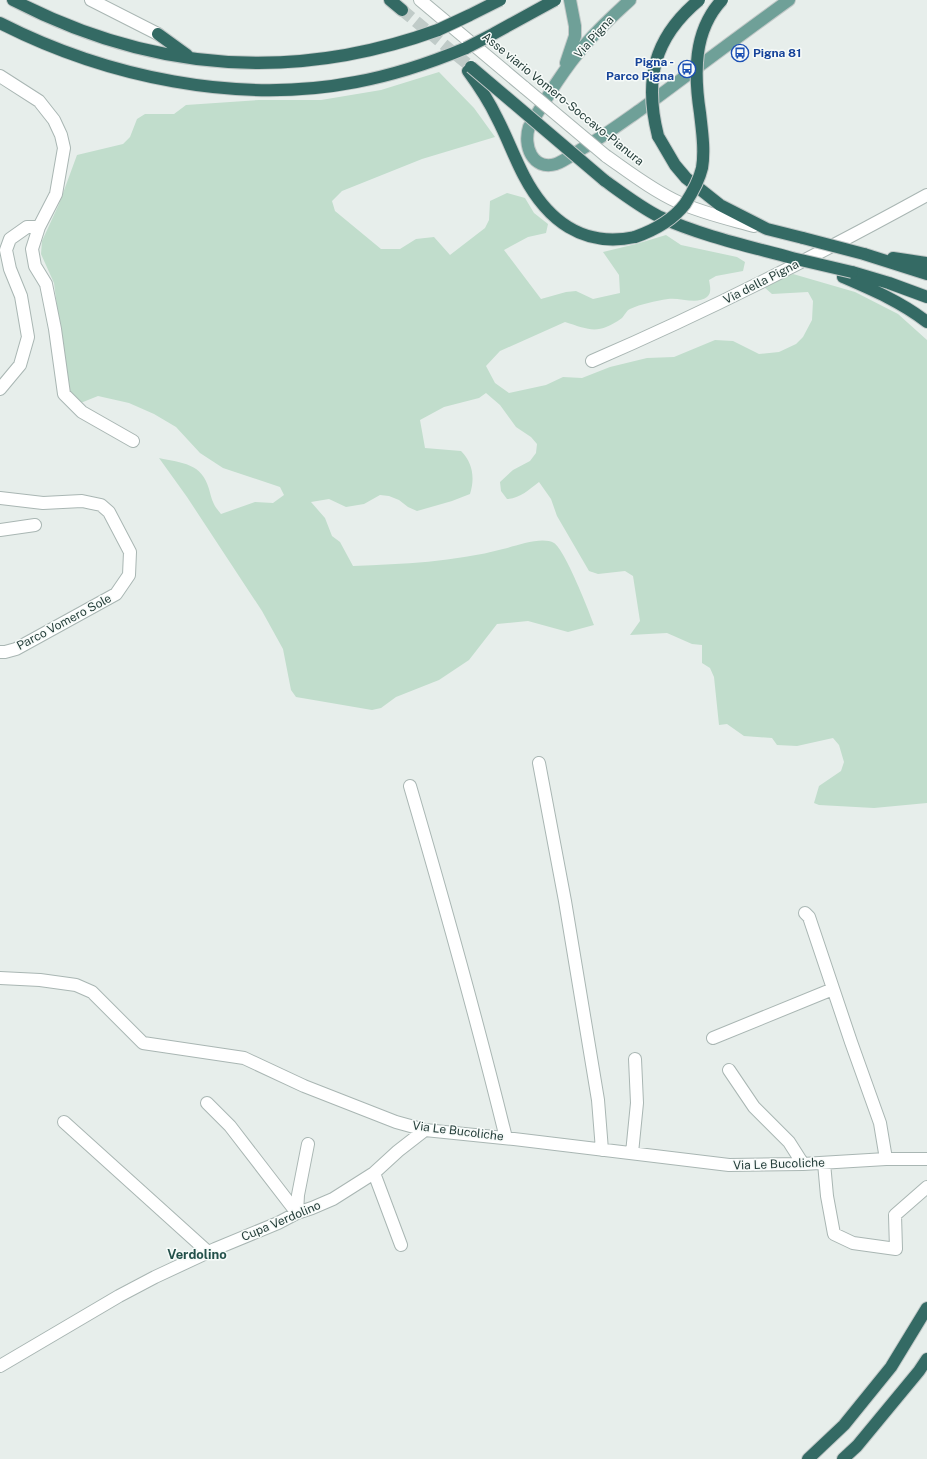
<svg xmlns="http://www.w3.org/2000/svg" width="927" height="1459" viewBox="0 0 927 1459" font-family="'Public Sans',sans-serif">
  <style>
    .green { fill: #c1ddcc }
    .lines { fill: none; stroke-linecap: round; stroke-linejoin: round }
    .highway-tunnel { stroke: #c0cbc8; stroke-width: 12; stroke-dasharray: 12 6; stroke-linecap: butt }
    .minor-casing { stroke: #a9b6b3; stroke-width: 14 }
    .major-casing { stroke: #c2c9c8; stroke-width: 14 }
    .highway-casing { stroke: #c2c9c8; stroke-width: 14 }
    .minor { stroke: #fff; stroke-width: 12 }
    .major { stroke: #6fa098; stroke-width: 12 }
    .highway { stroke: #346a64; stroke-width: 12 }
    .minor-bridge-casing { stroke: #a9b6b3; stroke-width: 14; stroke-linecap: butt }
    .highway-bridge-casing { stroke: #c2c9c8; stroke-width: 14; stroke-linecap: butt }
    .minor-bridge { stroke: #fff; stroke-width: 12 }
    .highway-bridge { stroke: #346a64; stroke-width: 12 }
    .labels { text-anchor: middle; stroke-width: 3; stroke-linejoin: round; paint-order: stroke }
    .street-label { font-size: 12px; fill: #263f3b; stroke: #f7fbf9 }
    .transit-label { font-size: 12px; font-weight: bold; fill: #164399; stroke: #f7fbf9; text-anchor: start }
    .neighbourhood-label { font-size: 13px; font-weight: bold; fill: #23504a; stroke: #f7fbf9 }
  </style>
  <rect width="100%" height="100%" fill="#e7eeeb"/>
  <path class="green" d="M439,72l35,36 21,29 -73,22 -80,32 -10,10 3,10 46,38h19l16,-10 18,-2 16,18 35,-27 4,-8 1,-19 17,-8 18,5 9,15 14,11 -2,9 -18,4 -24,13 37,49 25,-7 10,-1 17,8 27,-6 -1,-18 -16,-23 33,-8 30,-9 15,10 56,12 8,5 -2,9 -27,5 -7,4c1,6 3,13 -2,17 -10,8 -28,0 -39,2 -13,2 -27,5 -38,10 -4,2 -5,6 -8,9 -24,17 -32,12 -57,4l-65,29 -14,15 9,17 14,10 37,-8 17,-8 19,1 28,-11 37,-9 27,-1 41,-17 18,1 26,13 20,-2 17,-8 7,-7 9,-17 1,-19 -5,-9 -36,2 -8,-7 29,-13 62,18 43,22 29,26v463l-53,5 -55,-3 -5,-2 5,-17 22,-15 3,-9 -5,-17 -6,-7 -36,8 -20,-1 -5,-7 -28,-2 -17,-12 -8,1 -5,-48 -4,-9 -8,-5v-18l-10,-1 -25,-11 -37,2 10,-14 -7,-45 -8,-5 -27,3 -9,-3 -32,-55 -6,-17 -12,-17c-11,8 -18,16 -32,17l-6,-8 -1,-9 13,-12 17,-9 6,-8 1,-9 -6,-7 -15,-10 -16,-22 -14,-12 -7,5 -35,9 -24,13 5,28 36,3c12,12 14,27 9,43l-18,7 -35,10 -9,-4 -9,-7 -10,-4 -9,-1 -16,9 -18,3 -17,-8 -18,3 14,16 7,18 8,6 13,24c50,-2 101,-4 150,-17 13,-3 39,-13 51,-6 11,7 35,68 40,82l-26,7 -40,-11 -31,3 -28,36 -30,20 -43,17 -15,11 -9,2 -76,-13 -5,-7 -8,-41 -21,-38 -75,-114 -28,-39c23,5 43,5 50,31 3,11 4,16 12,25l34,-12 18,1 11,-8 -4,-8 -57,-19 -23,-15 -24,-26 -22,-13 -25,-11 -31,-7 -20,8 -10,-13 -14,-108 -13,-29 1,-13 17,-37 18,-49 46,-11 7,-7 7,-18 8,-5h29l12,-9 73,-5h62l60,-10z"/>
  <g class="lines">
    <path class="highway-tunnel" d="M402,10l69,57"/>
    <defs>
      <path id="minor" d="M91,0l67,34
        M420,0l105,88
        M0,76l39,25 15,19 7,15 3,13 -8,46 -17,33 -7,22 3,17 11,18 9,45 9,65 18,18 51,29
        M606,156c23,16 46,34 72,46 24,11 51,17 76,24
        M592,361c114,-49 226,-106 335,-166
        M0,389l20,-24 8,-28 -7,-41 -11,-27 -4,-19 4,-11 17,-12h12
        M0,498l43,5 39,-2 19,4 8,7 21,40 -1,23 -13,19 -100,55 -11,3h-5
        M0,530l35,-5
        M539,763l26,138 33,199 4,50
        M410,786c34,116 67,234 96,352
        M805,913l4,4 42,125 29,81 6,36
        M0,978l40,2 36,5 16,7 51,51 101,15 60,28 92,36 29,8 89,9 215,26 74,-1 83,-5h41
        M713,1038l120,-49
        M729,1070l25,37 35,35 14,22
        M207,1103l23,23 67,87
        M64,1122l144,130
        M632,1153l5,-50 -2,-44
        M824,1163l3,33 7,38 19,9 43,6 -1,-34 32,-28
        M374,1173l27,72
        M297,1213l1,-18 10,-51
        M0,1366l119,-70 36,-19 60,-28 63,-26 19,-10 15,-5 21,-9 41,-26 24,-22 27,-21"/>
      <path id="major" d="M630,0c-16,15 -32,29 -46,46 -21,24 -38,53 -55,81 -6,18 3,44 27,37 8,-3 16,-9 24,-14 21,-12 40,-26 60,-40 50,-37 99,-74 149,-110
        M566,63l9,-27v-10l-5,-26"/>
      <path id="highway" d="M13,0c137,71 279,83 425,30
        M390,0l12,10
        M0,23c106,54 238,82 356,59 38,-7 74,-19 110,-34
        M158,34l29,21
        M468,71c11,15 21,30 29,47 10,19 17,39 27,58 23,44 59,72 111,61
        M658,136l17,29 11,13 34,27 47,24 36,9
        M604,180c18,13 36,27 56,37 42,19 88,29 132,41
        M864,254l63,20
        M893,258l34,5
        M852,272l37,11 38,14
        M843,277c30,13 58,25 84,45
        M808,1459l36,-34 47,-58 36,-59
        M843,1459l14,-13 62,-75 8,-12"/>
    </defs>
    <use href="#minor" class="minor-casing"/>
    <use href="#major" class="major-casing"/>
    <use href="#highway" class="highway-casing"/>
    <use href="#minor" class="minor"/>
    <use href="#major" class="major"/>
    <use href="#highway" class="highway"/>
    <defs>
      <path id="minor-bridge" d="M525,88l81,68"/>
      <path id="highway-bridge" d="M438,30l32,-15 30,-15
        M466,48l27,-14 62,-34
        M471,67l133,113
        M658,136c-14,-55 -5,-98 41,-136
        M635,237c20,-7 37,-16 50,-33 7,-11 14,-23 17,-36 3,-18 0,-37 -2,-55 -6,-39 -7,-82 22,-113
        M803,238l61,16
        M792,258l60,14"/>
    </defs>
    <use href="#minor-bridge" class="minor-bridge-casing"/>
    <use href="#highway-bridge" class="highway-bridge-casing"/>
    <use href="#minor-bridge" class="minor-bridge"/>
    <use href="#highway-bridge" class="highway-bridge"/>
  </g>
  <defs>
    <symbol id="bus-ring" viewBox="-11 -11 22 22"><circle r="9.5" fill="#f7fbf9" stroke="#1a4fb4" stroke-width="1.5"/><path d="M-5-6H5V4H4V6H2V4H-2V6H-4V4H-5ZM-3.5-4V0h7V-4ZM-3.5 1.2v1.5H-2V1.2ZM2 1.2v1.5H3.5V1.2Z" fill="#1a4fb4"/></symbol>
  </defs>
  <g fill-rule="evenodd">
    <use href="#bus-ring" x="730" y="43" width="20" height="20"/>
    <use href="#bus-ring" x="677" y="59" width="20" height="20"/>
  </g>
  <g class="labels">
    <g class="street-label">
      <text transform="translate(594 37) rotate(-48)" y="4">Via Pigna</text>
      <text transform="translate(563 99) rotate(39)" y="4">Asse viario Vomero-Soccavo-Pianura</text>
      <text transform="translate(761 282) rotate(-27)" y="4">Via della Pigna</text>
      <text transform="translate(64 622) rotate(-28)" y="4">Parco Vomero Sole</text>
      <text transform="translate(458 1131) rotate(7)" y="4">Via Le Bucoliche</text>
      <text transform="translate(779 1164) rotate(-2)" y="4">Via Le Bucoliche</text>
      <text transform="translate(281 1221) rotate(-23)" y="4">Cupa Verdolino</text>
    </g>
    <g class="transit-label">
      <text x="753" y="57">Pigna 81</text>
      <text x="674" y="66" text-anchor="end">Pigna -<tspan x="674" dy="14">Parco Pigna</tspan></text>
    </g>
    <g class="neighbourhood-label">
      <text x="197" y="1259">Verdolino</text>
    </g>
  </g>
</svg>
